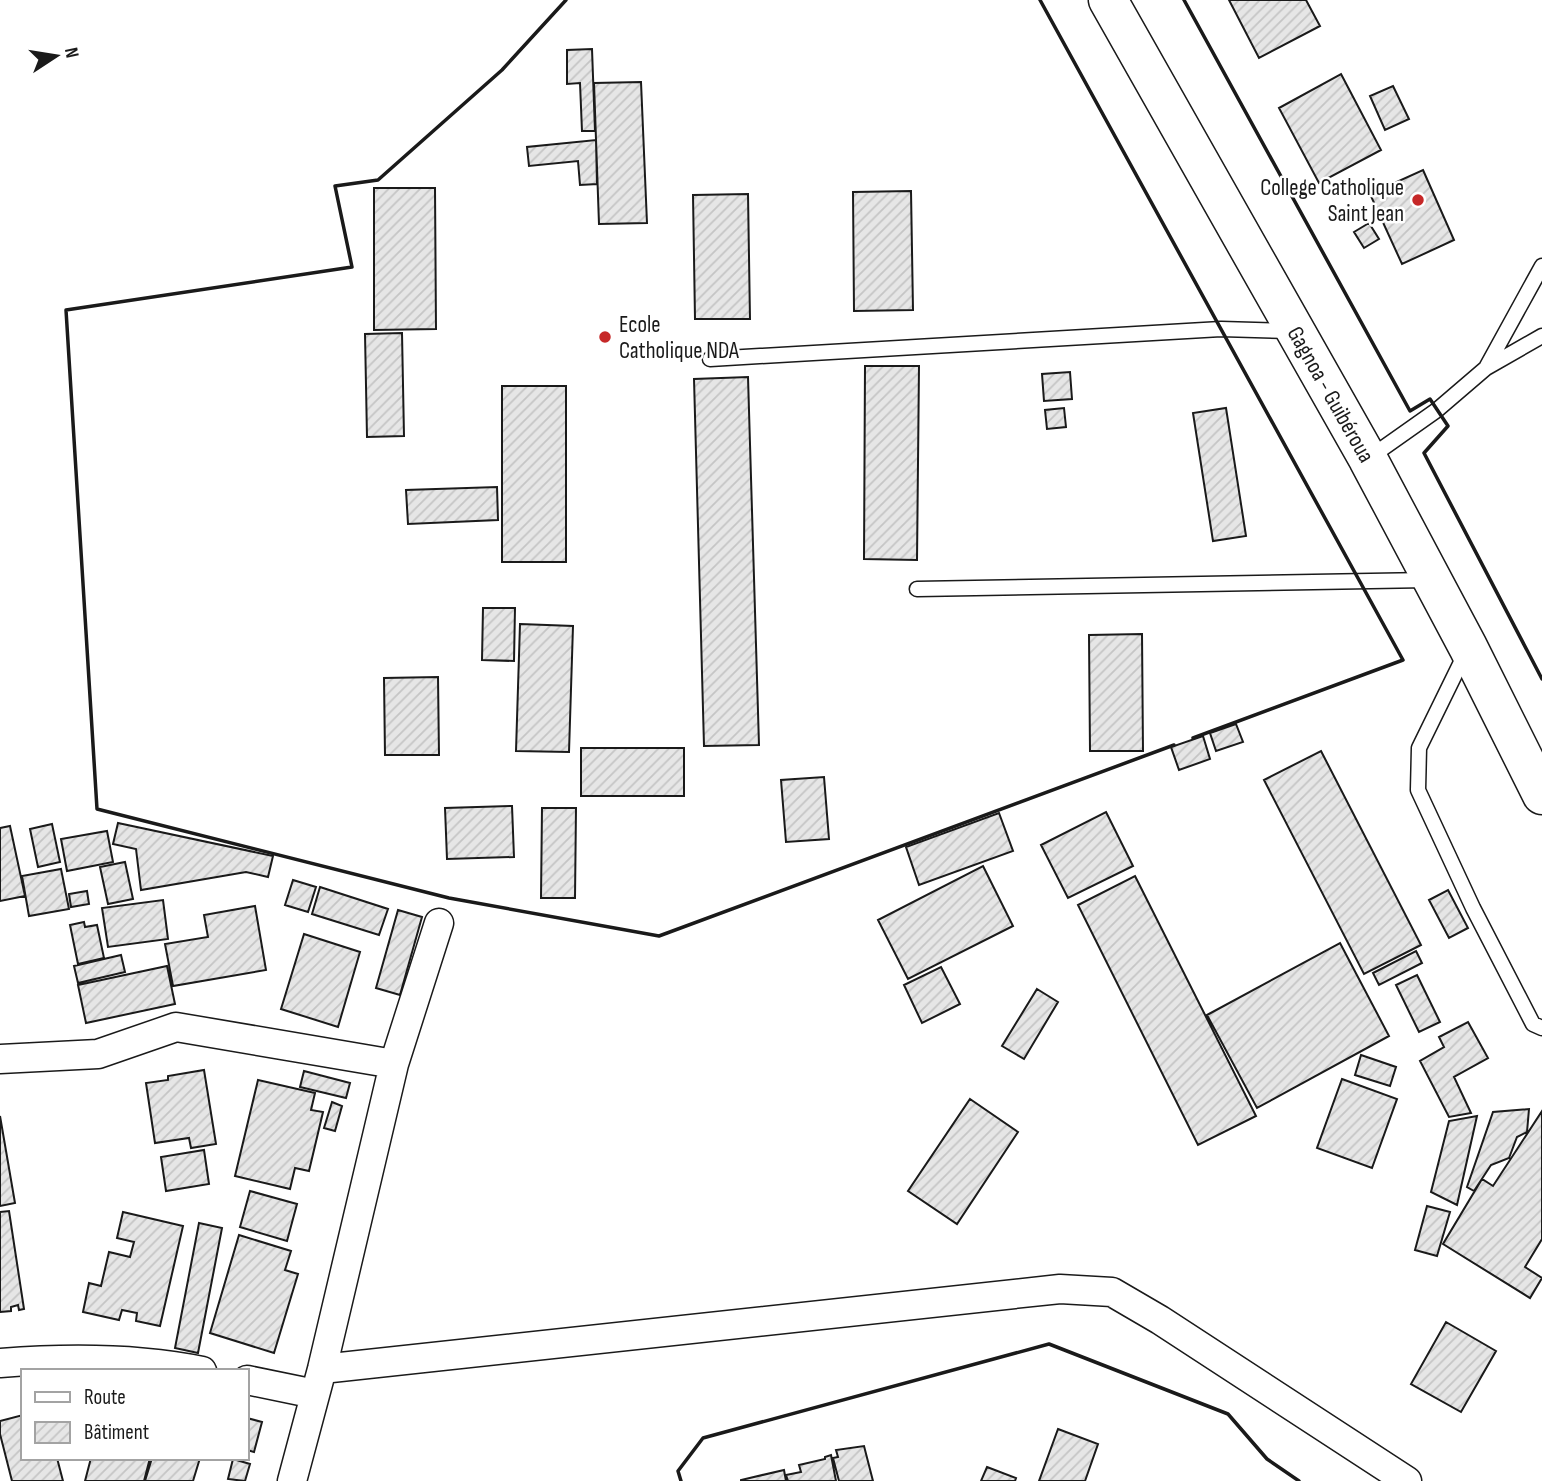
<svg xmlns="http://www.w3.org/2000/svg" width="1542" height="1481" viewBox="0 0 1542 1481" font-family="'Sofia Sans Condensed',sans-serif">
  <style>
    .building { fill: url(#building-hatch); stroke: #1a1a1a; stroke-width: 2 }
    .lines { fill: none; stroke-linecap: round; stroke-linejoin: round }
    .lane-casing { stroke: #1a1a1a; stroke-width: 17 }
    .street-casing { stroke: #1a1a1a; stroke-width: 31 }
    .primary-casing { stroke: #1a1a1a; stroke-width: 41 }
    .lane { stroke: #fff; stroke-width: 14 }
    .street { stroke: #fff; stroke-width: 28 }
    .primary { stroke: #fff; stroke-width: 38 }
    .wall { stroke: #1a1a1a; stroke-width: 3.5 }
    .poi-dot { fill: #c62828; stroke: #fff; stroke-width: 2.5 }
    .labels { text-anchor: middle; stroke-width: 5; stroke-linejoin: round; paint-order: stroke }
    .poi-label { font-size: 23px; fill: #1a1a1a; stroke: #fff; text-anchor: end }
    .street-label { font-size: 23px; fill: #1a1a1a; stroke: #fff }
  </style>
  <defs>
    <pattern id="building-hatch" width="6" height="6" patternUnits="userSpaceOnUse" patternTransform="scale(1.75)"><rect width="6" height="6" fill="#e6e6e6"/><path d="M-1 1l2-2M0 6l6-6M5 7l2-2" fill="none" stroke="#c5c5c5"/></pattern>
  </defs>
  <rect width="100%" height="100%" fill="#fff"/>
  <path class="building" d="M1229,0h77l14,26 -61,32z
    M592,49l3,82h-13l-2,-48 -13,1v-34z
    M1341,74l40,76 -62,33 -40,-75z
    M641,82l6,141 -48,1 -5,-141z
    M1393,86l16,33 -24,11 -15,-34z
    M596,140l1,44 -17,1 -2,-24 -49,5 -2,-19z
    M1423,170l31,70 -52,24 -32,-70z
    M374,188h61l1,141 -62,1z
    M911,191l2,119 -59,1 -1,-119z
    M748,194l2,125h-55l-2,-124z
    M1369,223l10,16 -15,9 -10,-16z
    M402,333l2,103 -37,1 -2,-103z
    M865,366h54l-2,194 -53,-1z
    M1070,372l2,27 -28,2 -2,-27z
    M748,377l11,368 -55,1 -10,-367z
    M502,386h64v176h-64z
    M1064,408l2,19 -19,2 -2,-19z
    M1226,408l20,128 -33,5 -20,-128z
    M497,487l1,33 -90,4 -2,-34z
    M483,608h32l-1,53 -32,-1z
    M520,624l53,2 -4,126 -53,-1z
    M1142,634l1,117h-53l-1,-116z
    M438,677l1,78h-54l-1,-77z
    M1236,724l7,18 -27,9 -6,-18z
    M1203,736l7,23 -31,11 -8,-23z
    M581,748h103v48h-103z
    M1321,751l100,194 -57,29 -100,-194z
    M824,777l5,62 -43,3 -5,-62z
    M512,806l2,51 -67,2 -2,-51z
    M542,808h34l-1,90h-34z
    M1106,812l27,54 -65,32 -27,-53z
    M999,813l14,38 -94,34 -13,-38z
    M118,823l155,33 -5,21 -22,-5 -105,18 -5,-41 -23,-5z
    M52,824l8,38 -22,5 -8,-38z
    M10,826l15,70 -25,5v-73z
    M107,831l6,31 -46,9 -6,-32z
    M125,862l8,37 -25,5 -8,-37z
    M983,866l30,60 -105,53 -30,-59z
    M61,869l8,40 -40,7 -7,-40z
    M1135,876l121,240 -58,29 -120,-240z
    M293,880l23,7 -8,25 -23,-7z
    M320,887l68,22 -9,26 -67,-21z
    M1448,890l20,38 -19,10 -20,-38z
    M87,891l2,13 -18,3 -2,-13z
    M163,900l5,39 -60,8 -6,-39z
    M255,906l11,64 -93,16 -8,-42 43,-7 -4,-22z
    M398,910l24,7 -22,78 -24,-7z
    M84,922l1,5 12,-2 7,33 -26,6 -8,-39z
    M304,934l56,18 -22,75 -57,-18z
    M1340,943l49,93 -132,72 -50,-93z
    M1416,951l6,12 -43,22 -6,-12z
    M121,955l4,17 -47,11 -4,-17z
    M167,966l8,38 -89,19 -8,-38z
    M941,967l19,37 -38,19 -18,-38z
    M1417,975l23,47 -21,10 -23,-47z
    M1037,989l21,13 -34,57 -22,-13z
    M1468,1022l20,36 -34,19 17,36 -22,4 -29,-56 24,-14 -5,-10z
    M1361,1055l35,12 -6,19 -35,-11z
    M204,1070l12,74 -25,4 -2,-10 -34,5 -9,-60 22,-3v-4z
    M304,1071l46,12 -4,15 -46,-11z
    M1342,1079l55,20 -25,69 -55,-20z
    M258,1080l57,13 -4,17 12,2 -14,59 -14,-3 -5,21 -55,-13z
    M970,1099l48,33 -61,92 -49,-33z
    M332,1102l10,4 -7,25 -11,-3z
    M1529,1109l-2,23 -10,5 -8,21 -18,7 -17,26 -7,-4 26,-75z
    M1542,1111v128l-17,28 17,11 -12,20 -87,-54 39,-65 11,7z
    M0,1116l15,87 -15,3z
    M1477,1116l-20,89 -26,-13 18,-71z
    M204,1150l5,34 -43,7 -5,-34z
    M250,1191l47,13 -10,37 -47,-14z
    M1427,1206l23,6 -13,44 -22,-6z
    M9,1211l15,98 -5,1 -1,-5 -7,2v4l-11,1v-100z
    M123,1212l60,14 -23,100 -24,-5 1,-8 -15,-3 -3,10 -36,-8 6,-29 12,3 8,-34 21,5 4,-15 -17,-4z
    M199,1223l23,5 -24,125 -23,-5z
    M239,1235l52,16 -6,19 13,4 -24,79 -64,-20z
    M1446,1322l50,29 -35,61 -50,-28z
    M23,1415v43h34l6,23h-51l-12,-47v-13z
    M247,1418l15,4 -8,30 -7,-2z
    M1058,1429l40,15 -13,37h-46z
    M864,1446l9,35h-34l-6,-23 5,-1 -2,-7z
    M831,1455l5,26h-48l-2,-6 15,-3 -2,-7 26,-6v-2z
    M91,1458h59l-6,23h-59z
    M152,1458h48l-7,23h-48z
    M233,1459l17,5 -5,17 -17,-2z
    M987,1467l29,11 -1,3h-34z
    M784,1470l2,11h-45v-1z"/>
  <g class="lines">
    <defs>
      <path id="lane" d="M710,359l511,-30 70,2
        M1487,366l55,-100
        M1369,458l68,-48 49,-42 56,-32
        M917,589l511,-9
        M1466,652l-47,96 -1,42 55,118 60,116 9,4"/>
      <path id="street" d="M0,1059l98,-5 78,-27 218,37
        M0,1363c64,-5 139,-5 202,8
        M322,1369l738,-80 52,3 48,28 247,161
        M247,1380l68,14
        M292,1481l30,-112 72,-305 45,-141"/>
      <g id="primary">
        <path id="s1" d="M1108,0l260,459 100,188 74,148"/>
      </g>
    </defs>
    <use href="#lane" class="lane-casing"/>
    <use href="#street" class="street-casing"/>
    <use href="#primary" class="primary-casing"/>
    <use href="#lane" class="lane"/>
    <use href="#street" class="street"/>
    <use href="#primary" class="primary"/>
    <path class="wall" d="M566,0l-64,70 -124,110 -43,6 17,81 -286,43 31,499 352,89 210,38 515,-191
      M1040,0l363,660 -210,78
      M1184,0l226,411 20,-12 18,27 -24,27 118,226
      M681,1481l-3,-10 25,-33 346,-94 179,70 39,45 32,22"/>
  </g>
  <g class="poi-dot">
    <circle cx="1418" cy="200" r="7"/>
    <circle cx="605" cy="337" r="7"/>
  </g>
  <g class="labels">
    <g class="poi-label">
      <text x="1404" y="195">College Catholique<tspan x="1404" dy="26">Saint Jean</tspan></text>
      <text x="619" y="332" text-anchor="start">Ecole<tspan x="619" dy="26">Catholique NDA</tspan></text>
    </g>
    <g class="street-label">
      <text dy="8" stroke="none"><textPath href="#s1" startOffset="453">Gagnoa - Guibéroua</textPath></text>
    </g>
  </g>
  <rect x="21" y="1369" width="228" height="91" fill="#ffffff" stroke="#a3a3a3" stroke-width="2"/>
  <rect x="35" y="1392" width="35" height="10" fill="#ffffff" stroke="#a3a3a3" stroke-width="2"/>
  <text x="84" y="1404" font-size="21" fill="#1a1a1a">Route</text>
  <rect x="35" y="1422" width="35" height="21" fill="url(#building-hatch)" stroke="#a3a3a3" stroke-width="2"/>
  <text x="84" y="1439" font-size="21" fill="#1a1a1a">Bâtiment</text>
  <g transform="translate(56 56) rotate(78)" stroke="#ffffff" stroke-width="5" paint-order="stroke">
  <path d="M0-5L12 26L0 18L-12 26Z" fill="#1a1a1a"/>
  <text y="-10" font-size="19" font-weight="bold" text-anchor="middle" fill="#1a1a1a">N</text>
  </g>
</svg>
